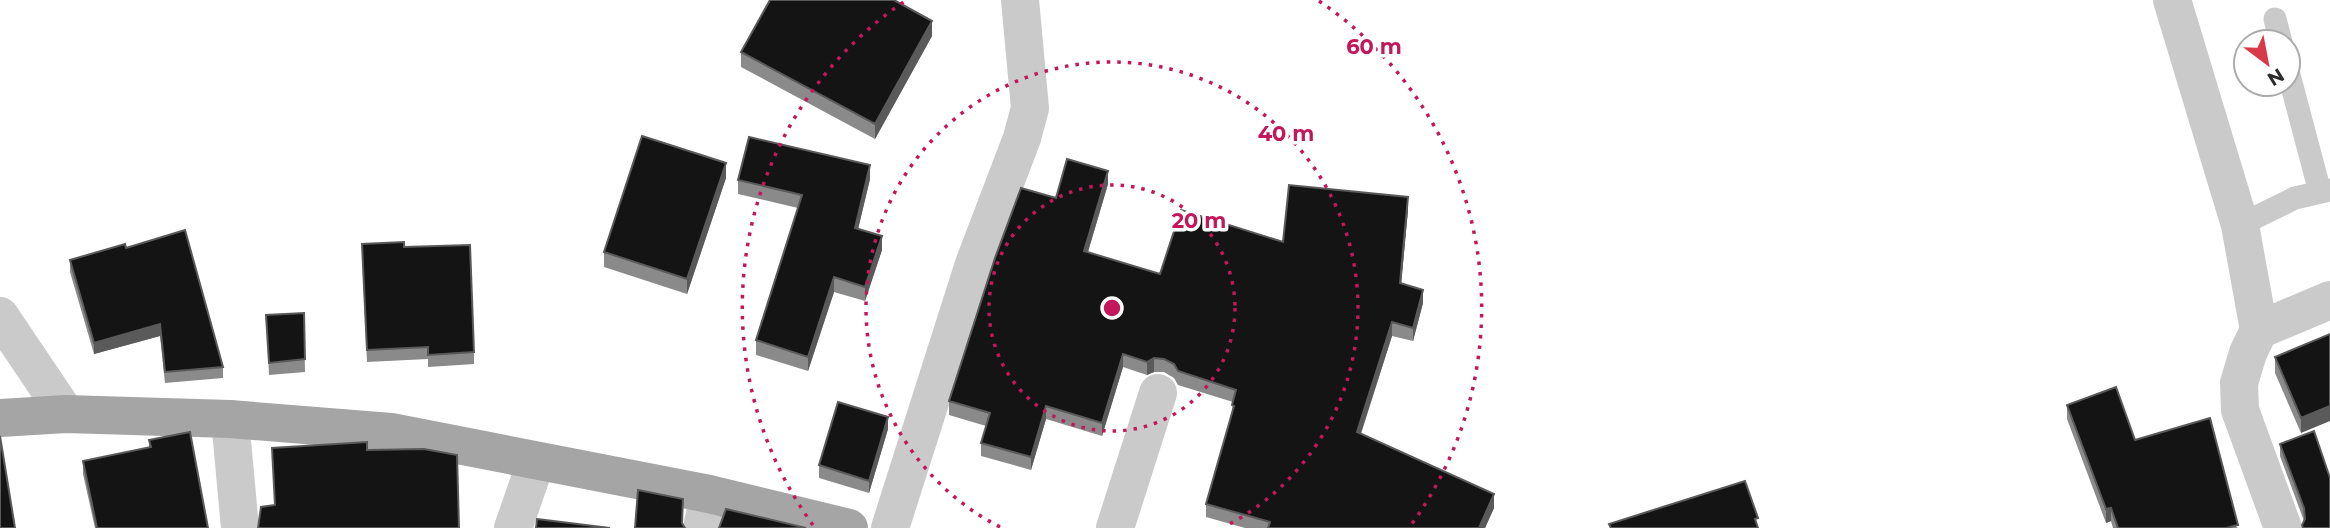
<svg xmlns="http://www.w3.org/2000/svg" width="2330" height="528" viewBox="0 0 2330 528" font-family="Montserrat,sans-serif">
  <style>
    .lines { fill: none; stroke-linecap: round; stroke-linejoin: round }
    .lane { stroke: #cacaca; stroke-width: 23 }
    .street { stroke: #cacaca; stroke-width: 38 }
    .primary { stroke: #a5a5a5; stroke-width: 38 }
    .wall { fill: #8a8a8a }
    .shaded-wall { fill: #5a5a5a }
    .building { fill: #141414; stroke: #5a5a5a; stroke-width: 2 }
    .ring { fill: none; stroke: #c2185b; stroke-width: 3.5; stroke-dasharray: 3.5 7 }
    .centre { fill: #c2185b; stroke: #fff; stroke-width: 3.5 }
    .ring-label { font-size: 21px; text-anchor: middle; font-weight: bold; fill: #c2185b; stroke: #fff; stroke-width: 7; stroke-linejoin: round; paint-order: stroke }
  </style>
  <rect width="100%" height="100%" fill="#fff"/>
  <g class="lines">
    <path class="lane" d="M2275,19l6,23
      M2288,71l32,121
      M2240,225l55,-27 35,-8"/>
    <path class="street" d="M2172,0l68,225 19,105 -11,23 -9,30 1,27 43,118
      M0,316l66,98
      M2259,330l71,-30
      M230,419l10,109
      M513,528l23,-66
      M702,528l7,-34
      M890,528l84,-264 48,-126 8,-30 -10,-108
      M1115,528l43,-135"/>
    <path class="primary" d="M0,418l66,-4 164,5 161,13 318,62 140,34"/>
  </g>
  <path class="wall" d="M932,36l-57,103 -134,-72v-15z
    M726,178l-39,116 -83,-27v-15z
    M870,179l-12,50 24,21 -17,51 -31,-9 -26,79 -52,-16v-15l42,-132 -60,-14v-14z
    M1108,184l-20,68 72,22 248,-64 -7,74 22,19 -10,38 -21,-5 -31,98 133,74 -9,20h-240l-39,-11v-13l26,-91 1,-11 -55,-17 -4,-7 -10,-6h-10l-7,3 -24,-8 -21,69 -56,-17 -15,51 -50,-14v-13l5,-17 -37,-11v-14z
    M404,247l70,105v12l-46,3v-8l-61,3 -5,-106z
    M126,248l97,119v11l-58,5 -5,-47 -66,18 -24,-82v-12z
    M304,313l1,59 -36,3 -3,-60z
    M2330,334l-29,99 -26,-60v-16z
    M2067,405l68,35 103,88h-125l-2,-7 -5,2 -39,-104z
    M888,429l-19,64 -50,-15v-13z
    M149,440l59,88h-113l-12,-54v-13l66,-14z
    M2280,444l50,84h-28l2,-7 -24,-65z"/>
  <path class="shaded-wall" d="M932,21v15l-57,103v-15z
    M726,163v15l-39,116v-15z
    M870,165v14l-15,63v-14z
    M1108,171v13l-24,81v-14z
    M1408,197v13l-8,87v-14z
    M882,236v14l-17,51v-14z
    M834,277v15l-26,79v-14z
    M1423,290v13l-10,38v-13z
    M1392,322v14l-35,109v-13z
    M160,324v12l-66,18v-11z
    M1123,354v13l-21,69v-13z
    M1154,358v14l-7,3v-13z
    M1046,406v13l-15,51v-13z
    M2330,406v15l-29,12v-15z
    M888,417v12l-19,64v-12z
    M1494,494v14l-9,20h-6z
    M2111,508v13l-5,2v-14z"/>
  <path class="building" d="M770,0h124l38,21 -57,103 -134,-72z
    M642,136l84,27 -39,116 -83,-27z
    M749,137l121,28 -15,63 27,8 -17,51 -31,-10 -26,80 -52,-17 46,-145 -64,-15z
    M1067,159l41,12 -24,80 76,23 21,-64 102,32 6,-57 119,12 -8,86 23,7 -10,38 -21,-6 -35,110 137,62 -15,34h-211l2,-6 -64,-18 28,-98 -2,-1 4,-15 -58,-19 -4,-7 -10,-5 -10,-1 -7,4 -24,-8 -21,69 -56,-17 -15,51 -50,-14 9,-30 -41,-12 46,-143 26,-70 35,10z
    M185,230l38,137 -58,5 -5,-48 -66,19 -24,-83 55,-16 1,4z
    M404,242v5l66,-2 4,107 -46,3v-8l-61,3 -5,-106z
    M304,313l1,46 -36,4 -3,-48z
    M2330,334v72l-29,12 -26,-61z
    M2116,387l19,53 75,-22 28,107 -12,3h-108l-7,-20 -5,1 -39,-104z
    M838,402l50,15 -19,64 -50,-16z
    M2314,431l16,47v50h-27l-1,-3 3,-6 -1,-11 -24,-64z
    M190,432l18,96h-111l-14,-67 68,-14 -2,-7z
    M0,436l15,92h-15z
    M367,442v8l57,-1 33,6 2,73h-201l3,-21 14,-2 -3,-57z
    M1745,481l13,37 -3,1 3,9h-147l-2,-4z
    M638,490l45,9 -1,24 3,5h-50z
    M726,509l80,19h-87z
    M537,519l73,9h-74z"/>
  <g class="ring">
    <circle cx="1112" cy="308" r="123"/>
    <path d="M1000 527A246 246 0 1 1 1224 527"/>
    <path d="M813 525A370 370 0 0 1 905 1M1319 1A370 370 0 0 1 1411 525"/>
  </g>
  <circle cx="1112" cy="308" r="10" class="centre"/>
  <g class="ring-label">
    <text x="1374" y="54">60 m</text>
    <text x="1286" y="141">40 m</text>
    <text x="1199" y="228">20 m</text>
  </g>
  <g transform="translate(2267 63) rotate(148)"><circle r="33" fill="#ffffff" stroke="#ababab" stroke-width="2"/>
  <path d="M0-5L12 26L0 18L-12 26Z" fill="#d93a4a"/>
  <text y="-10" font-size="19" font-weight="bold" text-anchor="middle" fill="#2d2d2d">N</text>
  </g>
</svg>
